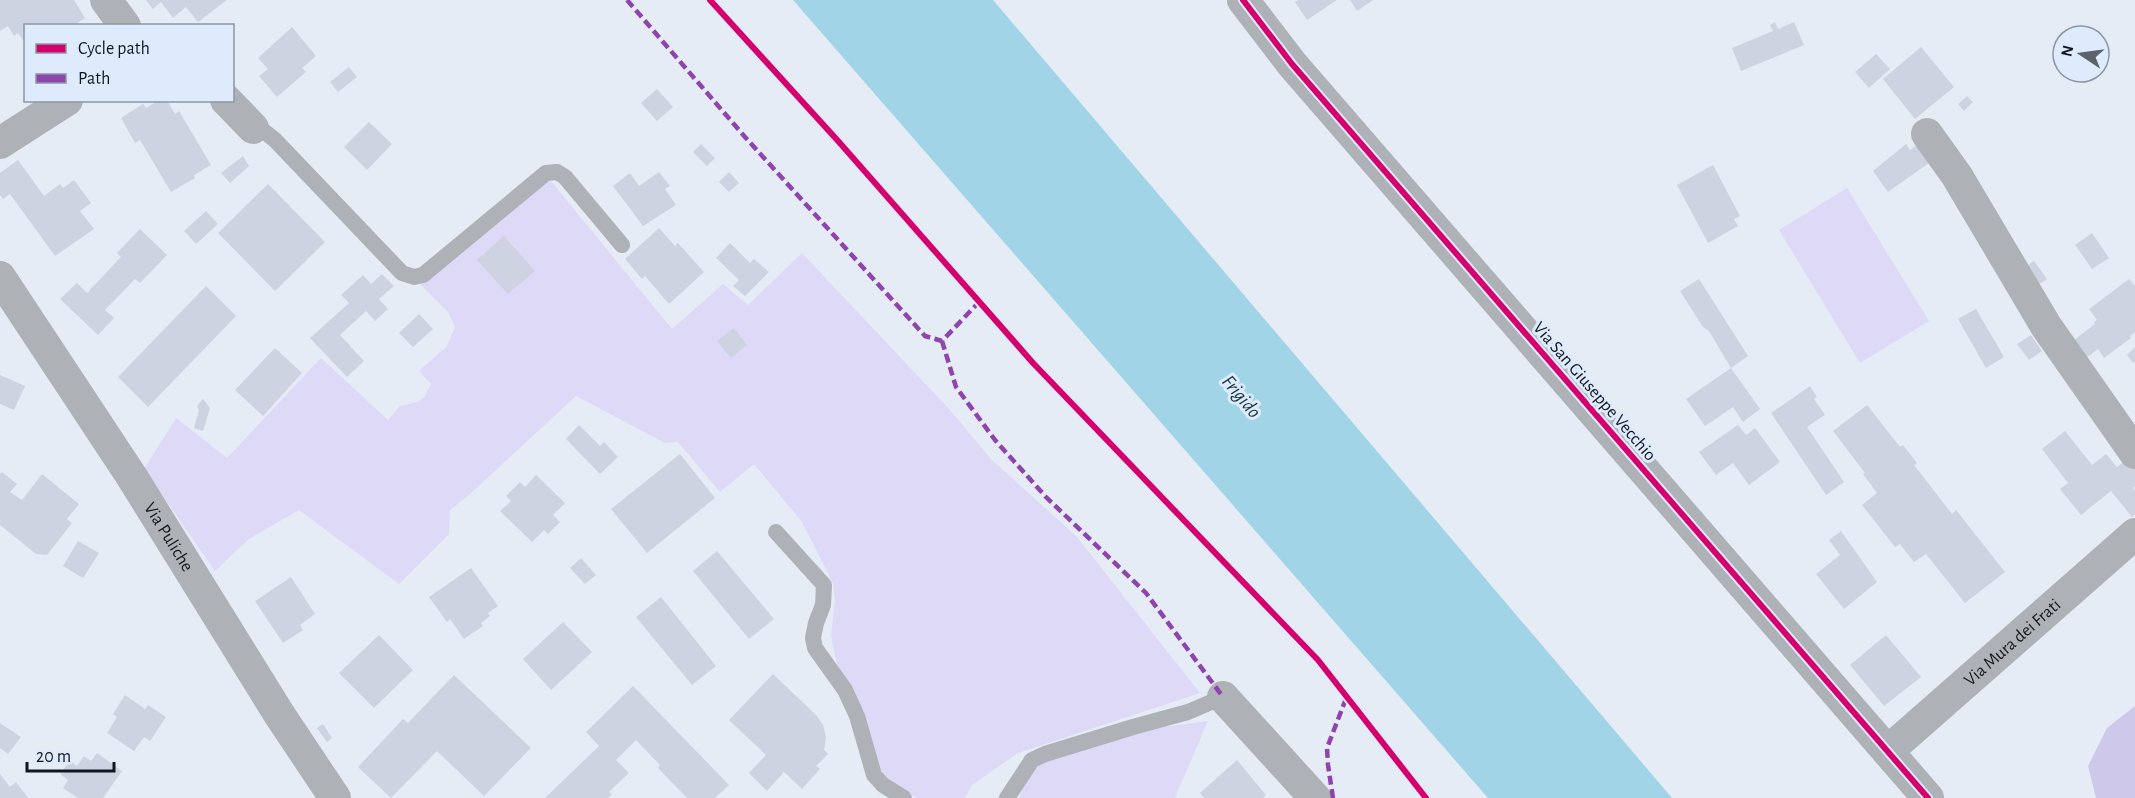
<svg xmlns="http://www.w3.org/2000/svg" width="2135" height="798" viewBox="0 0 2135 798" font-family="'Alegreya Sans',sans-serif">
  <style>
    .green { fill: #ddd9f7 }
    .forest { fill: #cec9eb }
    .water { fill: #a0d4e6 }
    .building { fill: #ced3e1 }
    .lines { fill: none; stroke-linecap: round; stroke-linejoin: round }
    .lane { stroke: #aeb2b7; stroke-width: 16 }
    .street { stroke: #aeb2b7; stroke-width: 32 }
    .quiet { stroke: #8e44ad; stroke-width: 4.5; stroke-dasharray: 9 4.5; stroke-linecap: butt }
    .cycleway-casing { stroke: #deebfd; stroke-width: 10 }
    .cycleway { stroke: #d6006c; stroke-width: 6 }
    .labels { text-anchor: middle; stroke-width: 6; stroke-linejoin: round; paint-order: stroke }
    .street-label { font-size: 18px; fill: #11171e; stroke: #deebfd }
    .water-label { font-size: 20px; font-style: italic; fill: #12343e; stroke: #deebfd }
  </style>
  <rect width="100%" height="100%" fill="#e5ecf6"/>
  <path class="green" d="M550,180l122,149 51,-45 25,21 54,-52 147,156 42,50 86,78 123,156 -182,60 -46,32 -7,13h-48l-30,-18 -14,-25 -9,-44 -27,-47 -6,-28 4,-36 -2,-17 -31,-61 -48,-58 -34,28 -42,-50 -13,1 -89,-47 -106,98 -20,16 -1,24 -50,50 -100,-74 -50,29 -34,32 -71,-102 32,-51 51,40 94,-100 67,62 12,-14 18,-4 7,-6 6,-12 -12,-13 28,-25 8,-19 -7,-15 -30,-30z
    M1847,188l82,133 -69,42 -81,-133z
    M1208,721l-33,77h-156l9,-25 12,-9 29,-12 80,-23z"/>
  <path class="forest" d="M2135,706v92h-39l-8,-32 19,-38z"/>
  <path class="water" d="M793,0h200l679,798h-184z"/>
  <path class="building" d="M0,0h74l11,18 -12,8h-47v18l-8,-11 -4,3 -6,-10 -8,5z
    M146,0h81l-29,22 -12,-15 -13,11 -12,-16 -8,7z
    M1298,0h39l-30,20 -12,-18z
    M1350,0h23l-16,11z
    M1775,22l3,7 16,-7 10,23 -63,26 -9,-23 41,-17 -3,-6z
    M292,27l24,29 -14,12 4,4 -29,25 -18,-21 9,-7 -10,-11z
    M1921,47l33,40 -39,32 -32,-40z
    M1876,54l14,15 -21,19 -14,-16z
    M349,67l8,10 -19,15 -8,-10z
    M657,89l16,18 -16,14 -16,-18z
    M1967,96l6,6 -9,9 -6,-7z
    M159,100h8l8,14 4,-3 32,54 -17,10 1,3 -24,14 -31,-52 -5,3 -14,-25 22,-14 3,4z
    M369,122l23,22 -25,26 -23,-23z
    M701,144l14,14 -8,8 -14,-14z
    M1906,144l4,6 7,-5 12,18 -41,29 -15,-21z
    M243,156l6,10 -19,17 -9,-10z
    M18,160l26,36 16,-12 3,4 11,-8 17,23 -11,8 14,18 -39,27 -45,-62 -7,5 -3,-4v-22z
    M1713,165l27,51 -6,3 4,7 -30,17 -31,-58z
    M659,172l11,14 -5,3 11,16 -33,21 -30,-40 17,-13 9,13z
    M729,172l10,11 -10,9 -10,-10z
    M268,184l57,58 -50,49 -57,-58z
    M206,211l12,13 -22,20 -12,-13z
    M659,228l16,18 3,-3 26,29 -35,32 -24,-28 -3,3 -17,-20z
    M140,229l27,26 -27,28 -5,-4 -30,31 9,8 -16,17 -38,-36 17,-16 10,10 34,-36 -4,-4z
    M2092,233l17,25 -17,11 -17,-24z
    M504,236l31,35 -27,23 -31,-34z
    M730,243l20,20 4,-4 15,13 -24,24 -12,-10 6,-6 -23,-22z
    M2034,261l13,18 -15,10 -12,-19z
    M382,274l12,12 -15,13 9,10 -13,12 -9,-10 -26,24 24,26 -17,16 -37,-39 39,-35 -8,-8 22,-20 8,9z
    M1699,279l49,77 -17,12 -22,-37 -6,-4 -23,-36z
    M2129,279l6,7v46l-5,4 1,2 -27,20 -6,-9 -16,12 -8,-21 21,-16 -1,-2 3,-2 -8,-11z
    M206,286l30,30 -88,91 -30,-30z
    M1976,309l28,48 -18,11 -28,-49z
    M419,314l14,15 -20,18 -14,-14z
    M734,328l13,17 -16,13 -14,-17z
    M2031,335l11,16 -13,9 -12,-16z
    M2135,347v14l-2,2 -6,-8z
    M275,348l27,25 -39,43 -28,-26z
    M1731,368l29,41 -17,13 -10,-15 -28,19 -19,-27z
    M0,375l25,11 -11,24 -14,-6z
    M1810,386l7,11 -3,2 11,16 -18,12 37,55 -18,13 -55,-82z
    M203,399l7,9 -7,23 -9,-3 5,-18 -2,-4z
    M1867,405l33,42 3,-2 14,18 -3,2 38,49 4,-4 49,62 -40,31 -39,-49 -12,8 -14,-18 -5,3 -33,-42 15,-12 -14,-19 2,-1 -32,-42z
    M579,425l21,21 4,-4 14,15 -18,17 -34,-35z
    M1738,425l8,10 9,-7 25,34 -31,23 -16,-22 -17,12 -17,-23z
    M2065,431l27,34 14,-11 11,13 13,-10 5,5v24l-2,2 2,3v23l-3,3 -21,-26 -30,24 -21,-26 8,-6 -26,-34z
    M680,454l35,44 -68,55 -36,-44z
    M2,472l15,12 -7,8 12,8 20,-26 37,30 -12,15 5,4 -25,32 -11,-1 -36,-29v-51z
    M536,475l29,28 -12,12 7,7 -12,12 -4,-4 -12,12 -32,-31 11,-10 -5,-5 14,-14 5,5z
    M1841,531l36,51 -33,27 -28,-35 24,-19 -11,-15z
    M78,541l21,12 -16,25 -20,-12z
    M717,551l57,68 -25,20 -56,-68z
    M581,558l15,17 -11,9 -15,-16z
    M471,568l27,38 -10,7 2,3 -9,7 2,3 -19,13 -14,-20 -3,3 -18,-25z
    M291,577l24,37 -15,11 3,5 -20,13 -28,-42z
    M661,597l55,69 -24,19 -56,-68z
    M563,622l29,30 -41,38 -28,-31z
    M379,635l34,35 -39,38 -35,-35z
    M1886,635l35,42 -37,29 -34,-41z
    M773,674l44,42 6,9 3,12 -2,13 4,4 -12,12 4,3 -18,20 -18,-17 -17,19 -18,-18 17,-18 -37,-35z
    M454,675l77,73 -47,48 -47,-45 -46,47 -33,-31 45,-48 5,4z
    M633,686l96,99 -14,13h-28l-29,-30 2,-3 -24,-25 -20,20 13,13 -20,19 3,2 -4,4h-63l54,-52 -13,-14z
    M125,695l20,14 3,-4 18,12 -16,24 -6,-4 -10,14 -27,-18 10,-16 -4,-3z
    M0,723l21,14 -13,17 -8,-6z
    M323,724l9,14 -5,4 -10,-14z
    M97,753l25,18 -19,27h-25l-15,-10 5,-8 -8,-6 10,-13 7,5 7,-10 7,5z
    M1237,760l29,35 -3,3h-59l-4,-5z
    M0,774l10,13 6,-5 12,16h-28z"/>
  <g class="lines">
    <path class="lane" d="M253,128l12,4 10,8 127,133 12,4 9,-2 123,-102 11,-1 8,5 57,68
      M776,532l48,53 -1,20 -7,18 -3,15 2,10 30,42 12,26 17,59 9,10 21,13
      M1007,798l25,-38 13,-6 88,-27 55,-15 35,-15"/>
    <g class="street">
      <path d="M106,0l19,26"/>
      <path d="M1243,0l49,64 636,734"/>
      <path d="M226,100l27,28"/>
      <path d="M1927,134l30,42 89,150 89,127"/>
      <path d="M0,143l67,-43"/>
      <path id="s1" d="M0,277l132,200 147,237 56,84"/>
      <path d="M1223,697l92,101"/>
      <path id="s2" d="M1888,751l247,-217"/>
    </g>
    <path class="quiet" d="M627,0l118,137 180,199 17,5 37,-39
      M942,341l14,46 39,53 51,57 100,96 77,104
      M1333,798l-5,-33 -1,-17 20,-52"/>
    <defs>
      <path id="cycleway" d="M710,0l129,142 194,221 285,297 108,138
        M1243,0l49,64 636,734"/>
    </defs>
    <use href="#cycleway" class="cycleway-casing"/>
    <use href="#cycleway" class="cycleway"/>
  </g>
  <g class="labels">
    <g class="street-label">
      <text transform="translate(1595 391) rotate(49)" y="6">Via San Giuseppe Vecchio</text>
      <text dy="6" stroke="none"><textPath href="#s1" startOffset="310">Via Puliche</textPath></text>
      <text dy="6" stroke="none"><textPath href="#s2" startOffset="165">Via Mura dei Frati</textPath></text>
    </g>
    <g class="water-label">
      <text transform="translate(1242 396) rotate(50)" y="7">Frigido</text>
    </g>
  </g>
  <rect x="24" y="24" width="210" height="78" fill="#deebfd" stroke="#8c96a4" stroke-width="1.5"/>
  <rect x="36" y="44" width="30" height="9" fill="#d6006c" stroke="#8c96a4" stroke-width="1.5"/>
  <text x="78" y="54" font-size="18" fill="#11171e">Cycle path</text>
  <rect x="36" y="74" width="30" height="9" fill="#8e44ad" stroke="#8c96a4" stroke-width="1.5"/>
  <text x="78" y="84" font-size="18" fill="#11171e">Path</text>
  <g transform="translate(2081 54) rotate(283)"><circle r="28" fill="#deebfd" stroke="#8c96a4" stroke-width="1.5"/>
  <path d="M0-4.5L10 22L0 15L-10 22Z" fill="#5b626a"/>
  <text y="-9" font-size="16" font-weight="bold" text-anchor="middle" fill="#11171e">N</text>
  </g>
  <path d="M27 762v9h87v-9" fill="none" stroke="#11171e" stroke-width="3"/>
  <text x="36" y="762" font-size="18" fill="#11171e" stroke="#deebfd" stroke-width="4.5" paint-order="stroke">20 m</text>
</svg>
